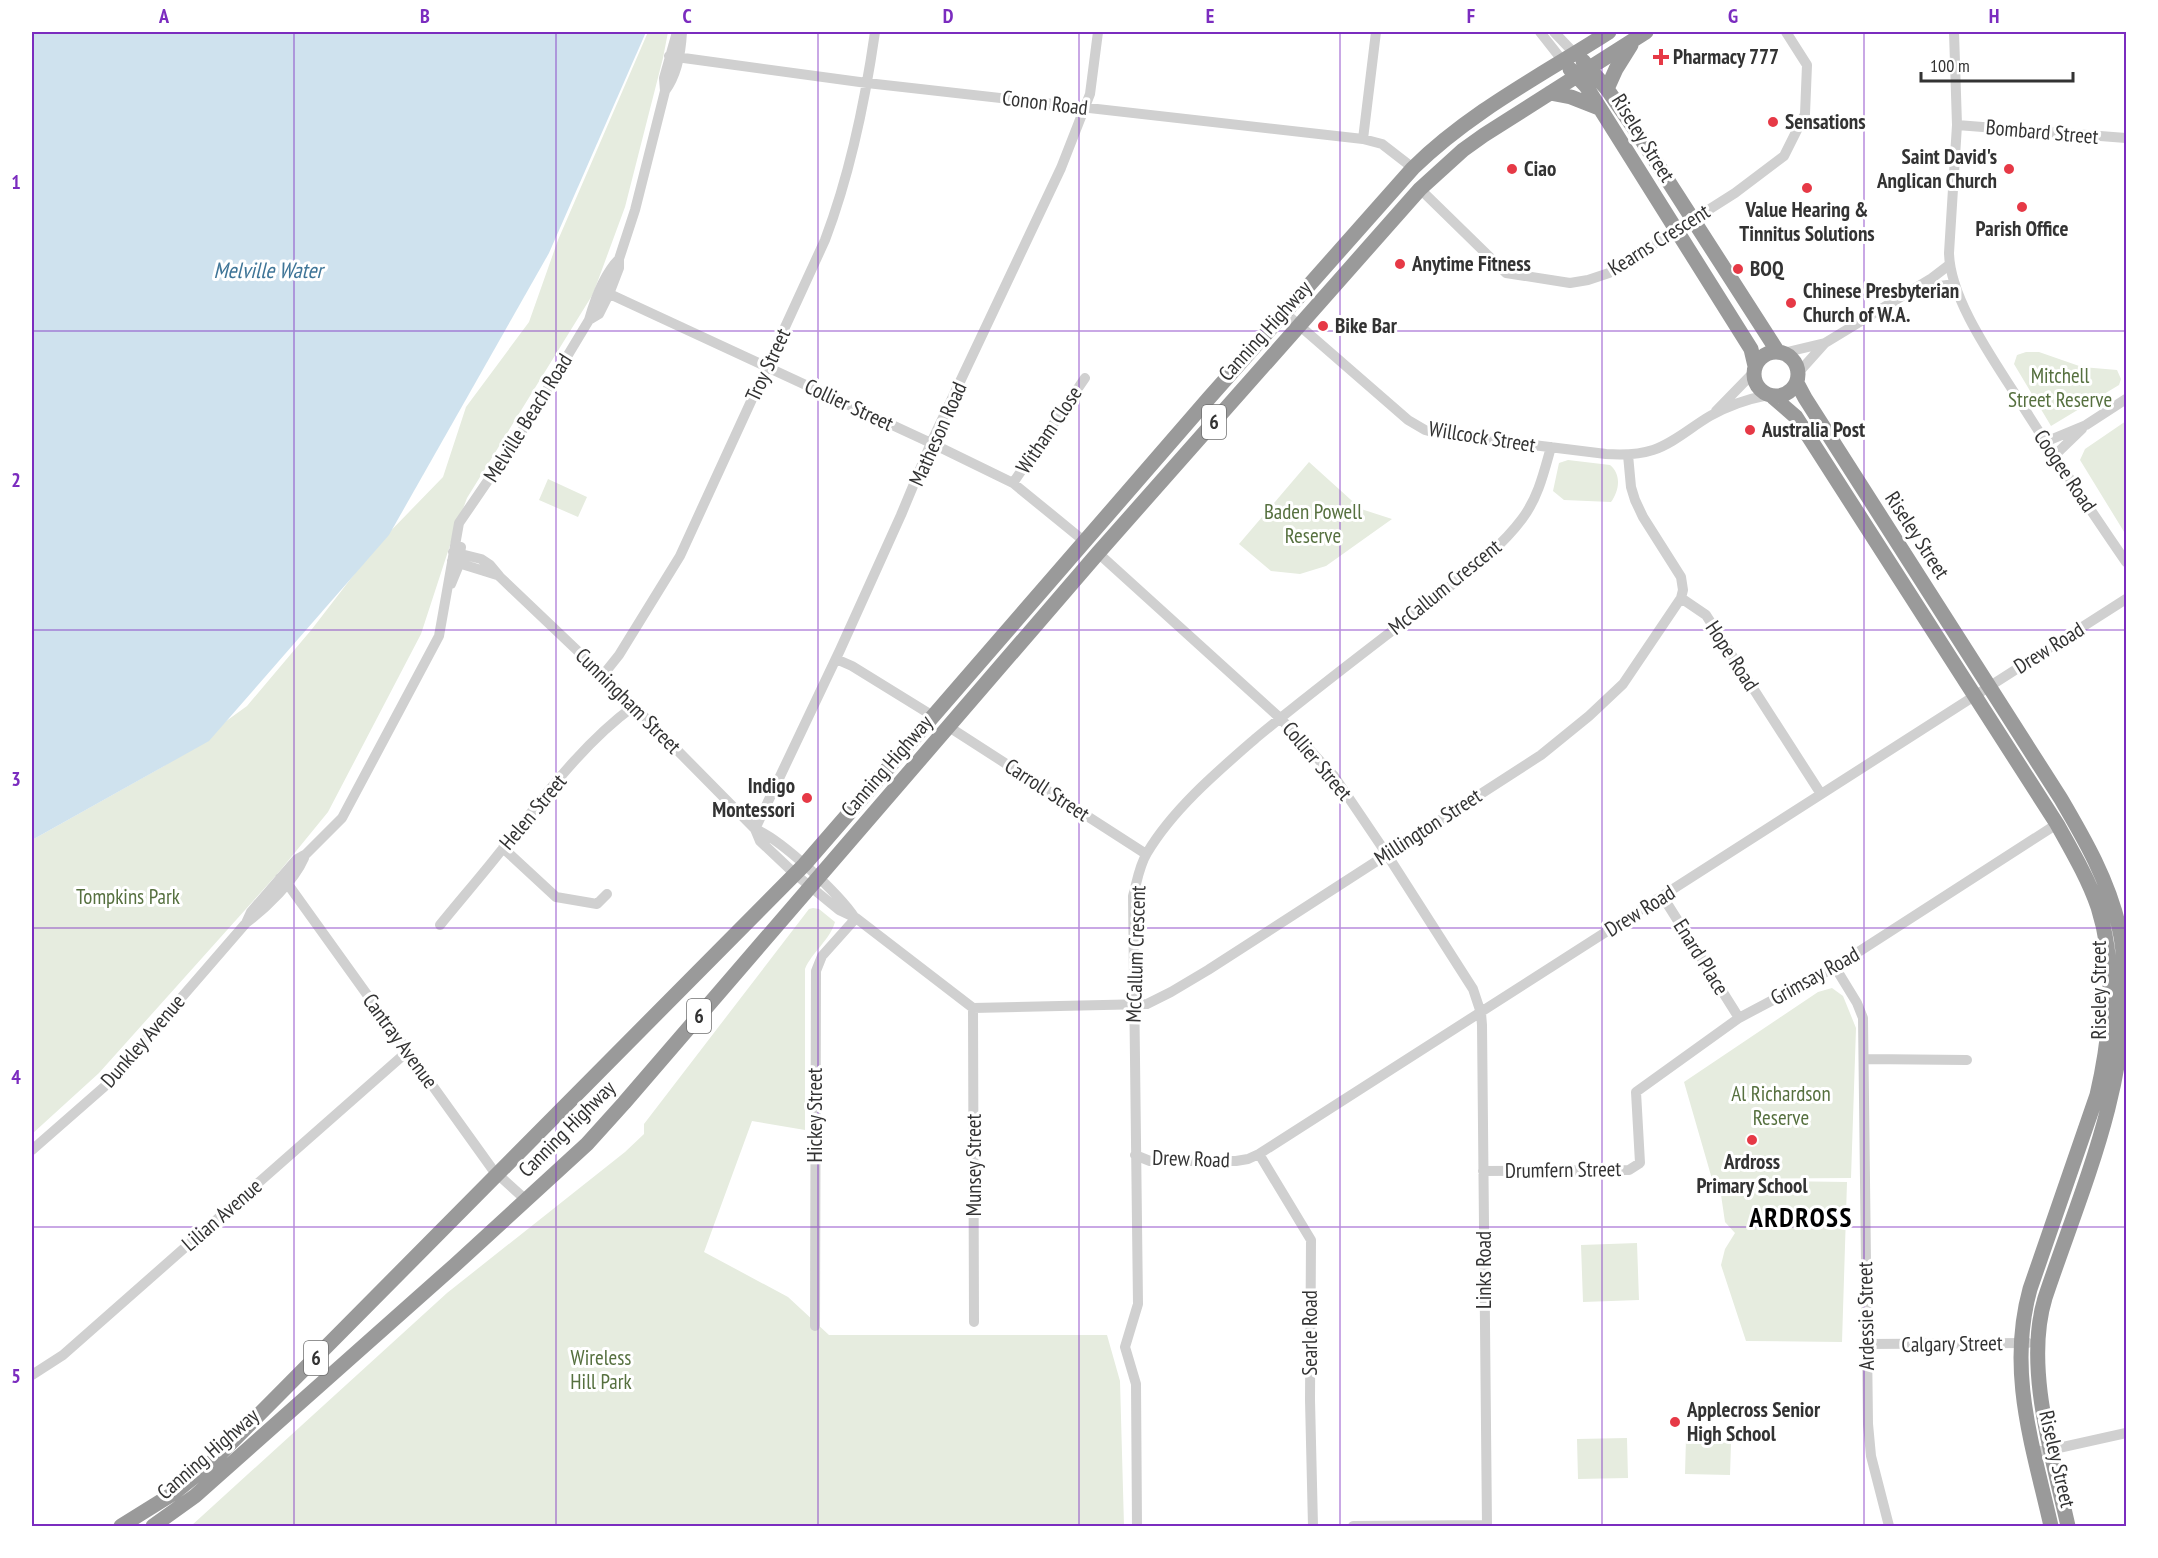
<svg xmlns="http://www.w3.org/2000/svg" width="2158" height="1558" viewBox="0 0 2158 1558" font-family="'PT Sans Narrow',sans-serif">
  <style>
    .green { fill: #e6ecdf }
    .water { fill: #cfe2ee }
    .lines { fill: none; stroke-linecap: round; stroke-linejoin: round }
    .minor { stroke: #d0d0d0; stroke-width: 10 }
    .highway { stroke: #9a9a9a; stroke-width: 15 }
    .grid { fill: none; stroke: #7b2cbf; stroke-width: 1.5; stroke-opacity: 0.55 }
    .poi-dot { fill: #e63946; stroke: #fff; stroke-width: 2 }
    .labels { text-anchor: middle; stroke-width: 6; stroke-linejoin: round; paint-order: stroke }
    .shield { fill: #fff; stroke: #707070; stroke-width: 1.5 }
    .shield-label { font-size: 20px; font-weight: bold; fill: #333 }
    .poi-label { font-size: 21px; font-weight: bold; fill: #333; stroke: #fff; text-anchor: start }
    .street-label { font-size: 21px; fill: #333; stroke: #fff }
    .park-label { font-size: 21px; fill: #56703f; stroke: #fff }
    .water-label { font-size: 22px; font-style: italic; fill: #3f7597; stroke: #fff }
    .district-label { font-size: 27px; font-weight: bold; letter-spacing: 1.5px; fill: #000; stroke: #fff }
    .neatline { fill: none; stroke: #7b2cbf; stroke-width: 2 }
    .grid-label { font-size: 20px; text-anchor: middle; font-weight: bold; fill: #7b2cbf }
  </style>
  <rect width="100%" height="100%" fill="#fff"/>
  <path class="green" d="M648,32h20l-5,26 -38,149 -32,87 -126,204 -14,38 -32,98 -93,178 -49,60 -180,201 -67,61v-294l132,-74 83,-60 65,-77 64,-83 67,-69 23,-70 63,-85 29,-82z
    M2026,352h13l43,15 35,3 4,9 -2,6 -68,41 -37,-62 3,-9z
    M2126,421v114l-46,-75 5,-11z
    M1568,460l42,5c12,10 9,26 1,37l-47,-2 -11,-9 6,-28z
    M1309,462l52,47 31,10 -66,47 -26,8 -29,-3 -32,-27z
    M548,479l39,18 -9,20 -39,-17z
    M813,908l6,1 16,13c-5,18 -23,30 -30,47v161l-53,-9 -48,131 84,45 41,38h278l13,46 4,145h-933l256,-233 178,-141 19,-18v-10l165,-215z
    M1832,988l11,8 13,32 -5,150 -139,1 -28,-97 134,-90z
    M1778,1181l69,1 -5,160 -96,-1 -25,-76 4,-16 10,-16 -10,-11 -5,-34 19,-4z
    M1637,1243l2,57 -56,2 -2,-57z
    M1627,1438l1,40 -50,1 -1,-40z
    M1686,1438l28,1 5,3 12,1 -1,32 -45,-1z"/>
  <path class="water" d="M32,32h614l-97,221 -160,282 -180,206 -177,99z"/>
  <g class="lines">
    <path class="minor" d="M1540,32l22,28
      M1554,32l20,21
      M1954,32l3,93 -8,128c1,46 44,106 68,144 35,56 72,111 109,165
      M669,56l198,27 496,56 19,5 31,24
      M665,91l-1,-13 13,-46
      M1957,125l169,13
      M1363,139l13,-107
      M1420,189l86,84 64,10 18,-3 21,-7 126,-80 49,-37 21,-42 2,-49 -21,-33
      M1917,289l38,-5
      M601,290l330,153 82,40 71,58
      M1285,313l123,107 17,10 11,3 170,21c16,1 32,1 47,-4 21,-7 38,-23 57,-34 17,-10 38,-17 58,-21
      M589,320l10,-6 10,-20 10,-26v-9l16,-49 30,-119c12,-16 16,-40 17,-59
      M1783,353l42,-10 107,-65 17,-13
      M1799,372l26,-29
      M1716,411l38,-39
      M2045,442l41,-17 40,-26
      M2054,456l28,-27
      M1013,483l72,-105
      M453,552l28,7 9,6 10,12 103,98 152,154 5,12 35,33 44,36 17,8 117,90 174,-4 24,-12 37,-22 333,-215 48,-39 34,-32 58,-86 2,-8 -2,-13 -38,-60 -8,-17 -4,-13 -3,-32
      M1098,553l182,165 54,58 52,77 87,136 8,24 1,12 5,501
      M452,561l45,14
      M451,584l7,-17 3,-20
      M1681,598l25,17 115,179
      M836,659l16,7 81,50
      M603,675l16,-20 61,-99 145,-316c25,-66 40,-138 50,-208
      M949,727l197,127
      M755,829l85,-179 61,-135 30,-72 130,-275 29,-74 8,-62
      M755,829c26,10 84,65 100,89
      M503,848l53,49 41,7 10,-10
      M280,878l7,5 206,287 33,30
      M1663,897l76,121
      M246,923l5,-11 46,-53 9,-5 36,-36 97,-182 20,-113 65,-95 65,-108c6,-21 15,-46 30,-61
      M440,925c21,-26 43,-51 64,-78 39,-49 79,-104 130,-141
      M1835,967l22,36 6,15 5,406 3,32 18,70
      M973,1008l1,314
      M1864,1059l103,1
      M32,1150l72,-63 142,-164c20,-15 48,-42 58,-65
      M1259,1154l52,86 -1,160 3,126
      M1135,1155l15,6h86l12,-2 11,-5 867,-555
      M1483,1171l146,-1 11,-7 -4,-71 103,-74 96,-51 222,-143
      M815,1326l1,-355 6,-15 34,-38
      M1866,1344l162,-1
      M32,1375l31,-20 345,-304
      M2033,1451h12l81,-18
      M1137,1526l-1,-142 -11,-37 13,-43 -5,-408c4,-14 6,-30 14,-43 26,-44 71,-82 109,-115 58,-48 119,-94 179,-140 30,-24 64,-48 87,-79 16,-21 22,-47 29,-72
      M1353,1526l134,-1"/>
    <path class="highway" d="M1583,61l24,28 29,42 142,221
      M1570,69l16,17 165,263 4,17
      M1607,89l9,-20 15,-24
      M1550,93l21,4 28,11
      M1754 374a22 22 0 1 1 44 0a22 22 0 1 1-44 0Z
      M1797,383l8,15 256,401c24,41 47,81 58,128 4,16 5,34 5,50 4,112 -44,216 -79,321 -21,69 8,160 23,228
      M1773,397l23,20 261,407c15,27 31,54 41,83 19,60 13,128 -1,188l-67,194c-23,83 3,157 21,237
      M121,1526l53,-33 35,-28 595,-600 405,-467 204,-230c58,-57 129,-93 196,-136
      M153,1526l42,-30 260,-231 132,-121 37,-41 474,-550 322,-364 43,-39 21,-15 162,-103"/>
  </g>
  <path class="grid" d="M294,32v1494M556,32v1494M818,32v1494M1079,32v1494M1340,32v1494M1602,32v1494M1864,32v1494M32,331h2094M32,630h2094M32,928h2094M32,1227h2094"/>
  <g class="poi-dot">
    <path d="M1658 48h6v6h6v6h-6v6h-6v-6h-6v-6h6z"/>
    <circle cx="1773" cy="122" r="6"/>
    <circle cx="1512" cy="169" r="6"/>
    <circle cx="2009" cy="169" r="6"/>
    <circle cx="1807" cy="188" r="6"/>
    <circle cx="2022" cy="207" r="6"/>
    <circle cx="1400" cy="264" r="6"/>
    <circle cx="1738" cy="269" r="6"/>
    <circle cx="1791" cy="303" r="6"/>
    <circle cx="1323" cy="326" r="6"/>
    <circle cx="1750" cy="430" r="6"/>
    <circle cx="807" cy="798" r="6"/>
    <circle cx="1752" cy="1140" r="6"/>
    <circle cx="1675" cy="1422" r="6"/>
  </g>
  <g class="labels">
    <g class="shield">
      <rect x="1202" y="405" width="24" height="34" rx="4.5"/>
      <rect x="687" y="999" width="24" height="34" rx="4.5"/>
      <rect x="304" y="1341" width="24" height="34" rx="4.5"/>
    </g>
    <g class="shield-label">
      <text x="1214" y="429">6</text>
      <text x="699" y="1023">6</text>
      <text x="316" y="1365">6</text>
    </g>
    <g class="poi-label">
      <text x="1673" y="64">Pharmacy 777</text>
      <text x="1785" y="129">Sensations</text>
      <text x="1997" y="164" text-anchor="end">Saint David's<tspan x="1997" dy="24">Anglican Church</tspan></text>
      <text x="1524" y="176">Ciao</text>
      <text x="1807" y="217" text-anchor="middle">Value Hearing &amp;<tspan x="1807" dy="24">Tinnitus Solutions</tspan></text>
      <text x="2022" y="236" text-anchor="middle">Parish Office</text>
      <text x="1412" y="271">Anytime Fitness</text>
      <text x="1750" y="276">BOQ</text>
      <text x="1803" y="298">Chinese Presbyterian<tspan x="1803" dy="24">Church of W.A.</tspan></text>
      <text x="1335" y="333">Bike Bar</text>
      <text x="1762" y="437">Australia Post</text>
      <text x="795" y="793" text-anchor="end">Indigo<tspan x="795" dy="24">Montessori</tspan></text>
      <text x="1752" y="1169" text-anchor="middle">Ardross<tspan x="1752" dy="24">Primary School</tspan></text>
      <text x="1687" y="1417">Applecross Senior<tspan x="1687" dy="24">High School</tspan></text>
    </g>
    <g class="street-label">
      <text transform="translate(1045 103) rotate(7)" y="7">Conon Road</text>
      <text transform="translate(2042 132) rotate(5)" y="7">Bombard Street</text>
      <text transform="translate(1643 138) rotate(58)" y="7">Riseley Street</text>
      <text transform="translate(1659 240) rotate(-32)" y="7">Kearns Crescent</text>
      <text transform="translate(1265 331) rotate(-48)" y="7">Canning Highway</text>
      <text transform="translate(768 365) rotate(-65)" y="7">Troy Street</text>
      <text transform="translate(849 405) rotate(25)" y="7">Collier Street</text>
      <text transform="translate(528 418) rotate(-58)" y="7">Melville Beach Road</text>
      <text transform="translate(1049 430) rotate(-56)" y="7">Witham Close</text>
      <text transform="translate(938 434) rotate(-66)" y="7">Matheson Road</text>
      <text transform="translate(1482 437) rotate(9)" y="7">Willcock Street</text>
      <text transform="translate(2065 471) rotate(56)" y="7">Coogee Road</text>
      <text transform="translate(1917 535) rotate(57)" y="7">Riseley Street</text>
      <text transform="translate(1445 587) rotate(-39)" y="7">McCallum Crescent</text>
      <text transform="translate(2049 648) rotate(-32)" y="7">Drew Road</text>
      <text transform="translate(1732 656) rotate(57)" y="7">Hope Road</text>
      <text transform="translate(628 701) rotate(45)" y="7">Cunningham Street</text>
      <text transform="translate(1317 761) rotate(50)" y="7">Collier Street</text>
      <text transform="translate(887 766) rotate(-49)" y="7">Canning Highway</text>
      <text transform="translate(1047 790) rotate(33)" y="7">Carroll Street</text>
      <text transform="translate(533 812) rotate(-50)" y="7">Helen Street</text>
      <text transform="translate(1428 827) rotate(-33)" y="7">Millington Street</text>
      <text transform="translate(1640 911) rotate(-32)" y="7">Drew Road</text>
      <text transform="translate(1136 954) rotate(-88)" y="7">McCallum Crescent</text>
      <text transform="translate(1701 957) rotate(58)" y="7">Enard Place</text>
      <text transform="translate(1815 976) rotate(-29)" y="7">Grimsay Road</text>
      <text transform="translate(2099 990) rotate(-90)" y="7">Riseley Street</text>
      <text transform="translate(143 1041) rotate(-49)" y="7">Dunkley Avenue</text>
      <text transform="translate(400 1041) rotate(54)" y="7">Cantray Avenue</text>
      <text transform="translate(815 1115) rotate(-90)" y="7">Hickey Street</text>
      <text transform="translate(567 1129) rotate(-45)" y="7">Canning Highway</text>
      <text transform="translate(1191 1159) rotate(2)" y="7">Drew Road</text>
      <text transform="translate(974 1165) rotate(-90)" y="7">Munsey Street</text>
      <text transform="translate(1563 1170) rotate(-1)" y="7">Drumfern Street</text>
      <text transform="translate(222 1215) rotate(-41)" y="7">Lilian Avenue</text>
      <text transform="translate(1484 1270) rotate(-90)" y="7">Links Road</text>
      <text transform="translate(1866 1316) rotate(-91)" y="7">Ardessie Street</text>
      <text transform="translate(1310 1333) rotate(-90)" y="7">Searle Road</text>
      <text transform="translate(1952 1344) rotate(-1)" y="7">Calgary Street</text>
      <text transform="translate(208 1454) rotate(-41)" y="7">Canning Highway</text>
      <text transform="translate(2057 1459) rotate(77)" y="7">Riseley Street</text>
    </g>
    <g class="park-label">
      <text x="2060" y="383">Mitchell<tspan x="2060" dy="24">Street Reserve</tspan></text>
      <text x="1313" y="519">Baden Powell<tspan x="1313" dy="24">Reserve</tspan></text>
      <text x="128" y="904">Tompkins Park</text>
      <text x="1781" y="1101">Al Richardson<tspan x="1781" dy="24">Reserve</tspan></text>
      <text x="601" y="1365">Wireless<tspan x="601" dy="24">Hill Park</tspan></text>
    </g>
    <g class="water-label">
      <text x="268" y="278">Melville Water</text>
    </g>
    <g class="district-label">
      <text x="1801" y="1227">ARDROSS</text>
    </g>
  </g>
  <rect width="2158" height="1558" fill="none" stroke="#ffffff" stroke-width="66"/>
  <path d="M1921 72v9h152v-9" fill="none" stroke="#333333" stroke-width="3"/>
  <text x="1930" y="72" font-size="18" fill="#333333" stroke="#ffffff" stroke-width="4.5" paint-order="stroke">100 m</text>
  <rect x="33" y="33" width="2092" height="1492" class="neatline"/>
  <g class="grid-label">
    <text x="164" y="23">A</text>
    <text x="425" y="23">B</text>
    <text x="687" y="23">C</text>
    <text x="948" y="23">D</text>
    <text x="1210" y="23">E</text>
    <text x="1471" y="23">F</text>
    <text x="1733" y="23">G</text>
    <text x="1994" y="23">H</text>
    <text x="16" y="189">1</text>
    <text x="16" y="487">2</text>
    <text x="16" y="786">3</text>
    <text x="16" y="1084">4</text>
    <text x="16" y="1383">5</text>
  </g>
</svg>
